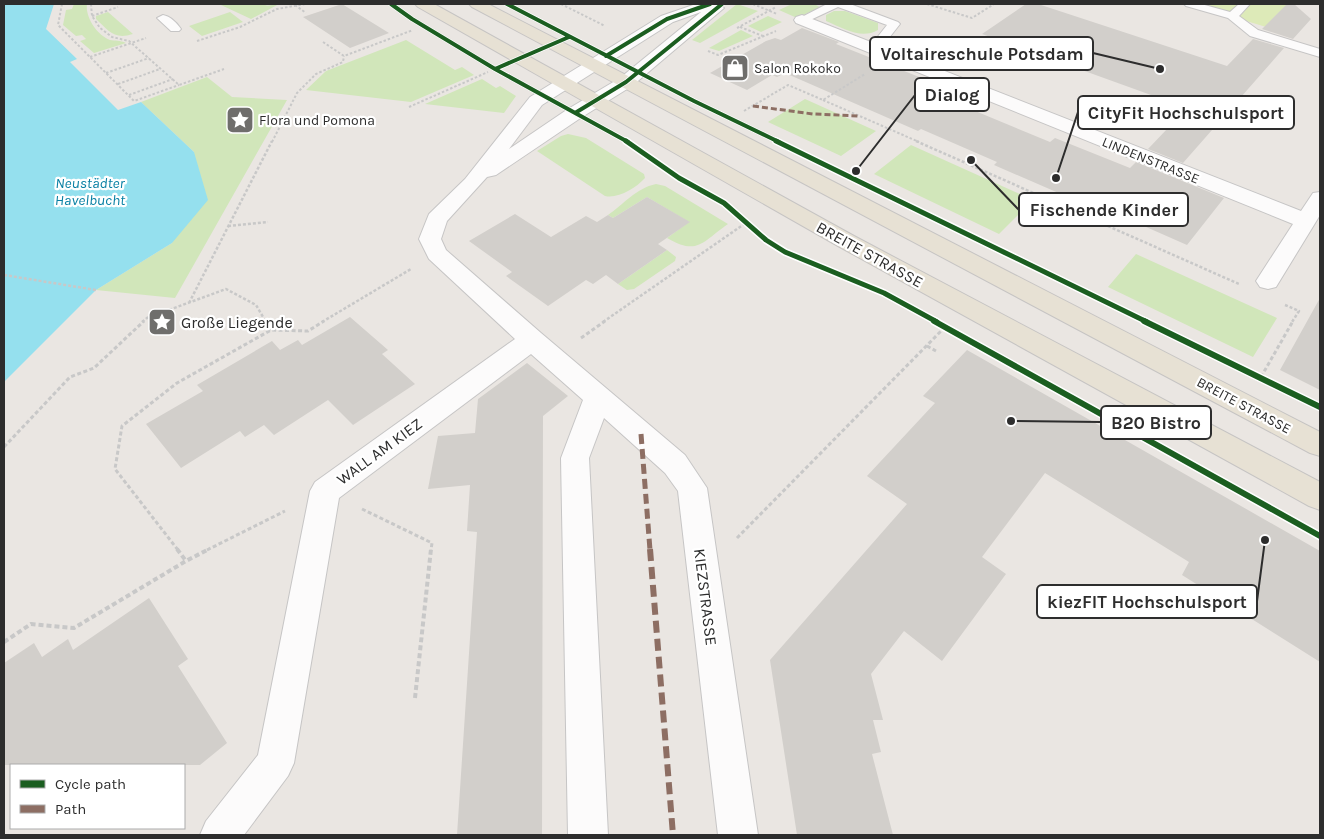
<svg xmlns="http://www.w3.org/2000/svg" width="1324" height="839" viewBox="0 0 1324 839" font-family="Karla,sans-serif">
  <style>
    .green { fill: #d1e6ba }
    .pitch { fill: #ddeab8 }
    .water { fill: #95e0ee }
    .building { fill: #d2cfcb }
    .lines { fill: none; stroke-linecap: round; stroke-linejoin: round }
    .lane-casing { stroke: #c6c5c5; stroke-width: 2 }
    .street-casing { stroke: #c6c5c5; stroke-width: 2 }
    .primary-casing { stroke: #c6c4c3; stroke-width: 2 }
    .path-far3 { stroke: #c8c8c8; stroke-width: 2; stroke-dasharray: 2.5 2; stroke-linecap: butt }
    .path-far2 { stroke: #c8c8c8; stroke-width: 2.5; stroke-dasharray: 3 2; stroke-linecap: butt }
    .path-far1 { stroke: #c8c8c8; stroke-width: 3; stroke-dasharray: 4 2.5; stroke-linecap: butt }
    .path { stroke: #c8c8c8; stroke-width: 4; stroke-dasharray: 5 3; stroke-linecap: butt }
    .lane { fill: #fcfbfb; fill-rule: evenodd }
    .street { fill: #fcfbfb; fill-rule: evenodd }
    .primary { fill: #e7e1d4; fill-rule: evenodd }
    .quiet-far2 { stroke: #8d6e63; stroke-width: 3; stroke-dasharray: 6 3; stroke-linecap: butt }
    .quiet-far1 { stroke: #8d6e63; stroke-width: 5; stroke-dasharray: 10 5; stroke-linecap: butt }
    .quiet { stroke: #8d6e63; stroke-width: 6; stroke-dasharray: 12 6; stroke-linecap: butt }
    .cycleway-far2-casing { stroke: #fff; stroke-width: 5.5 }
    .cycleway-far1-casing { stroke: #fff; stroke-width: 8 }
    .cycleway-casing { stroke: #fff; stroke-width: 9 }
    .cycleway-far2 { stroke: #1b5e20; stroke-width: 4 }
    .cycleway-far1 { stroke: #1b5e20; stroke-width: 5 }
    .cycleway { stroke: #1b5e20; stroke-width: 6 }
    .labels { text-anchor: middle; stroke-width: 4.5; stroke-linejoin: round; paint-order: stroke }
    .far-poi-label { font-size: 14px; fill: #2d2d2d; stroke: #fff; text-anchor: start }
    .far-street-label { font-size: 14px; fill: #2d2d2d; stroke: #fff }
    .far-water-label { font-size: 15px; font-style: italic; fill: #0980a4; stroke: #fff }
    .street-label { font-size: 16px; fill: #2d2d2d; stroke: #fff }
    .poi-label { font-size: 16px; fill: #2d2d2d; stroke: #fff; text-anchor: start }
    .leader { fill: none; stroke: #2d2d2d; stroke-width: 2 }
    .callout-dot { fill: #2d2d2d; stroke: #fff; stroke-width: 2 }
    .callout { fill: #fff; stroke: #2d2d2d; stroke-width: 2 }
    .callout-label { font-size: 18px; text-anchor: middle; font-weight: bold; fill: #2d2d2d }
  </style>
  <rect width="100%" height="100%" fill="#eae6e2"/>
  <path class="green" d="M74,4h13c-2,13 10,31 23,36 5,1 10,0 16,3l-32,10 -14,-12 6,-2 -4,-4 -6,1 -13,-11 3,-15 6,-1z
    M223,4h47l-5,2 14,-2 -28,15 -30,-14z
    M737,4l21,7 -58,32 -8,-3z
    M792,4h22l6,3 -23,11 -18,-8z
    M834,11h11l33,12v7c-17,10 -35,-2 -52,-9v-6z
    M108,12l25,22c-19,6 -24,-3 -37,-15v-3z
    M230,12l13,10 -41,14 -13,-10z
    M768,16l14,6 -21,10 -13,-6z
    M741,30l12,6 -34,15 -10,-3z
    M406,40l49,30 7,-3 12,8 -63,27 -105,-12 20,-19z
    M207,77l25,20 55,3 -112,198 -79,-8 76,-47 22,-91 -53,-50z
    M482,79l14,9 4,-2 16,10 -12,17 -79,-9z
    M805,99l71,32 -35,25 -73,-34z
    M568,134l18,4 58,36 1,4c-9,10 -27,21 -40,18l-68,-45 24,-15z
    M911,145l122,55 -34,34 -125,-60z
    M656,184l9,2 63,38c-26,18 -30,32 -61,14l22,-16 -42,-25 -34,21 -5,-3c15,-10 28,-27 48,-31z
    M667,250l9,7 -1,4 -41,28 -7,1 -9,-6z
    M1136,254l141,64 -24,39 -145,-70z"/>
  <path class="pitch" d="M1191,4h97l-22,23z"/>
  <path class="water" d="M4,4h50l-8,25 31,30 -7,3 48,48 23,-8 53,50 14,48 -36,43 -76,47 -92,92z"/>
  <path class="building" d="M342,4l47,29 -39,15 -47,-31z
    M1026,4h12l189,62 26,-27 31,9 -101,115 -35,-14 39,-41 -205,-74z
    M1287,4h7l17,15 -18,20 -31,-10z
    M802,28l37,14 -3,2 111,44 -5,4 20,8 -6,3 94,39 5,-4 75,30 6,-6 88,36 -37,47 -84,-37 -3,3 -106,-46 3,-3 -76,-33 -3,2 -133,-58 -8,4 -5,-2 -25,15 -37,-17 56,-32 9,-3 6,2z
    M647,197l43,25 -32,22 9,6 -49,34 -12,-9 -13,9 -7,-4 -38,26 -42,-30 6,-4 -43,-31 46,-27 36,23 35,-21 11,6 11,-7 5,3z
    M1320,298v92l-40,-20z
    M350,317l38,33 -6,4 33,30 -62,41 -25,-25 -54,35 -10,-10 -19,12 -5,-6 -59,37 -35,-44 57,-33 -6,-6 75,-44 8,9 18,-10 4,5z
    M967,350l353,201v111l-138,-87 7,-13 -144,-89 -63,84 24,17 -64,87 -38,-30 -33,43 12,46h-10l8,32 -9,2 21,81h-96l-27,-175 137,-156 -40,-28 68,-73 -12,-7z
    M527,363l41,33 -25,20 -1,419h-85l20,-303 -10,-1 3,-46 -42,4 10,-53 37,-3 3,-34z
    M149,598l39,61 -10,7 49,77 -27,22h-196v-102l30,-20 8,14 26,-18 5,11z"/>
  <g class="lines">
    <defs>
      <path id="lane" d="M827,4h23l48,18 2,2 -22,28h-8l-2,-3 19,-24 -49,-18 -32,15h-8l-2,-2z
        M1184,4h17l29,8 9,-8h11l-11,12 19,14 62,19v8l-70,-21 -22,-18 -42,-12z
        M163,15c7,1 14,8 18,14l-2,2h-8l-14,-13z"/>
      <path id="street" d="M696,4h22l6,4 -92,78 -50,31 -86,58 -9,2 -40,44 -6,18 5,11 95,83 144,122 22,33 51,347h-40l-40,-344 -13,-18 -61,-55 -15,40 19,377h-40l-7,-377 22,-58 -52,-46 -192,144 -45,265 -6,13 -44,59h-44l6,-14 52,-66 52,-264 5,-9 200,-143 -86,-80 -10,-20 10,-25 36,-35 65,-82 131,-81zM701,12l-81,66 -52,31 -59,40 33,-44 131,-83z
        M802,15l499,196 12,-18 7,-1v23l-44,72 -8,2 -8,-2 -4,-6 37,-57 -497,-201 -2,-3 2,-3z"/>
      <path id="primary" d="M415,4h19l420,232 466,246v28l-11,-4 -471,-260 -420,-239z
        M469,4h19l832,428v24l-10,-3 -838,-446z"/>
    </defs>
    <use href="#lane" class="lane-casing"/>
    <use href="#street" class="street-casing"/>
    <use href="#primary" class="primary-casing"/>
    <path class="path-far3" d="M62,4l-4,21 76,76 45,-16
      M91,4l1,12 8,12 12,9 17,4 50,44 45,-16
      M561,4l44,22
      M753,4l24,10
      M927,4l45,14 22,-14
      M295,5l11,8
      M92,16l26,-9
      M740,27l23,9
      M737,28l39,-21
      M197,41l43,-14 37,-18 28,-5
      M323,42l21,14 69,-26
      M708,51l10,4 58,-24
      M90,57l56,-19
      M106,73l43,-15
      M118,84l42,-15
      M129,95l44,-16
      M823,100l96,42
      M409,107l79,-35
      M744,111l44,-26 35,15 42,-26
      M272,142l25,-49 19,-19 27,-12 1,-6"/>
    <path class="path-far2" d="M916,141l323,143
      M228,226l40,-4
      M4,275l92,15
      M189,303l83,-162
      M1285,305l14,6 -7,11
      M142,322l5,-4 79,-29 30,16 10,17
      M322,322l89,-53
      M603,322l147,-102"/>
    <path class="path-far1" d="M266,321l5,9
      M581,338l24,-17
      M927,346l9,5
      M1261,377l32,-56
      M4,447l66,-70 24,-9 50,-47
      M362,509l70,34 -1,7
      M737,538l207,-210
      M178,550l-63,-81 7,-43 55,-43 94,-53 37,1 16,-10
      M207,550l78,-39"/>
    <path class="path" d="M177,549l9,12
      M4,642l27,-18 43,4 112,-67 23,-12
      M415,698l16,-149"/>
    <use href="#lane" class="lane"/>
    <use href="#street" class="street"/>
    <use href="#primary" class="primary"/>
    <path class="quiet-far2" d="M753,106l60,8 47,2"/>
    <path class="quiet-far1" d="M641,434l9,116"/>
    <path class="quiet" d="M650,549l23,286"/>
    <defs>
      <path id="cycleway-far2" d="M391,4l21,15 83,50 133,73
        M507,4l187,97 85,41
        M606,56l61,-37 43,-15
        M495,69l74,-32
        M575,113l51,-31 96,-78"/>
      <path id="cycleway-far1" d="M626,141l53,37 45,25 42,37 19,12 99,41 53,29
        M776,141l371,181"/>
      <path id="cycleway" d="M934,321l386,215
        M1144,321l176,86"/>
    </defs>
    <use href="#cycleway-far2" class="cycleway-far2-casing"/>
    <use href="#cycleway-far1" class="cycleway-far1-casing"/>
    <use href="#cycleway" class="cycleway-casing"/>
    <use href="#cycleway-far2" class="cycleway-far2"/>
    <use href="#cycleway-far1" class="cycleway-far1"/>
    <use href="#cycleway" class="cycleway"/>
  </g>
  <defs>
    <symbol id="shop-square" viewBox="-11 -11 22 22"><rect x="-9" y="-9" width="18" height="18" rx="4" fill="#6f6e6c" stroke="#fff"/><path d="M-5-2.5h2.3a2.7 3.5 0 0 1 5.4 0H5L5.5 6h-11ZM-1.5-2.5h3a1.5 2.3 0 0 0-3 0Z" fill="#fff"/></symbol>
    <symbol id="sight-square" viewBox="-11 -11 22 22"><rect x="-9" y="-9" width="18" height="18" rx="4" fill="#6f6e6c" stroke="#fff"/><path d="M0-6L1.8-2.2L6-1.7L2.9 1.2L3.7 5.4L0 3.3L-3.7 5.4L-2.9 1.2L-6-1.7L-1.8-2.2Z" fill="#fff"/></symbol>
  </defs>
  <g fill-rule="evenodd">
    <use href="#shop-square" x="719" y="52" width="32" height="32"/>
    <use href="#sight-square" x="224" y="104" width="32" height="32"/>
    <use href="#sight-square" x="146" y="306" width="32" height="32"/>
  </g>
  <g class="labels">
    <g class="far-poi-label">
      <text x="754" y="73">Salon Rokoko</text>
      <text x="259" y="125">Flora und Pomona</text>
    </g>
    <g class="far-street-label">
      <text transform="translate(1151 160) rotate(22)" y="5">LINDENSTRASSE</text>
      <text transform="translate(1244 405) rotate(28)" y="5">BREITE STRASSE</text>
    </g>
    <g class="far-water-label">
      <text x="90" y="188">Neustädter<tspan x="90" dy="17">Havelbucht</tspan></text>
    </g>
    <g class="street-label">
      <text transform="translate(870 254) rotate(29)" y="6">BREITE STRASSE</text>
      <text transform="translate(379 451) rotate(-36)" y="6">WALL AM KIEZ</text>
      <text transform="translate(706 597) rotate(83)" y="6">KIEZSTRASSE</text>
    </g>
    <g class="poi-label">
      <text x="181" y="328">Große Liegende</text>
    </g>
  </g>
  <path class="leader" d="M1160 69L1093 53M856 171L915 95M1056 178L1078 112M971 160L1019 210M1011 421L1101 422M1265 540L1257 601"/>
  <g class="callout-dot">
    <circle cx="1160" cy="69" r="5"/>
    <circle cx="856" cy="171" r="5"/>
    <circle cx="1056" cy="178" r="5"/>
    <circle cx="971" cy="160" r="5"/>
    <circle cx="1011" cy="421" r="5"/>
    <circle cx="1265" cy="540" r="5"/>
  </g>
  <g class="callout">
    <rect x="870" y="37" width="223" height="33" rx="5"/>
    <rect x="915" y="78" width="74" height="33" rx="5"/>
    <rect x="1078" y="96" width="216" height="33" rx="5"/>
    <rect x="1019" y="193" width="169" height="33" rx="5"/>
    <rect x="1101" y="406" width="110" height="33" rx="5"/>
    <rect x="1037" y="585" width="220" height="33" rx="5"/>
  </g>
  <g class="callout-label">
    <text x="982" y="60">Voltaireschule Potsdam</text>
    <text x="952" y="101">Dialog</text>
    <text x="1186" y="119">CityFit Hochschulsport</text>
    <text x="1104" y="216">Fischende Kinder</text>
    <text x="1156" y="429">B20 Bistro</text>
    <text x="1147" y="608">kiezFIT Hochschulsport</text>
  </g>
  <rect width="1324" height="839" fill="none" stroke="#2d2d2d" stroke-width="10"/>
  <rect x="10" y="764" width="175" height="65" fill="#ffffff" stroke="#ababab"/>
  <rect x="20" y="780" width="25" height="8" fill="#1b5e20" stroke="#ababab"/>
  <text x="55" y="789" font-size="15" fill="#2d2d2d">Cycle path</text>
  <rect x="20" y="805" width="25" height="8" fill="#8d6e63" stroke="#ababab"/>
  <text x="55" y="814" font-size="15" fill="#2d2d2d">Path</text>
</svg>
